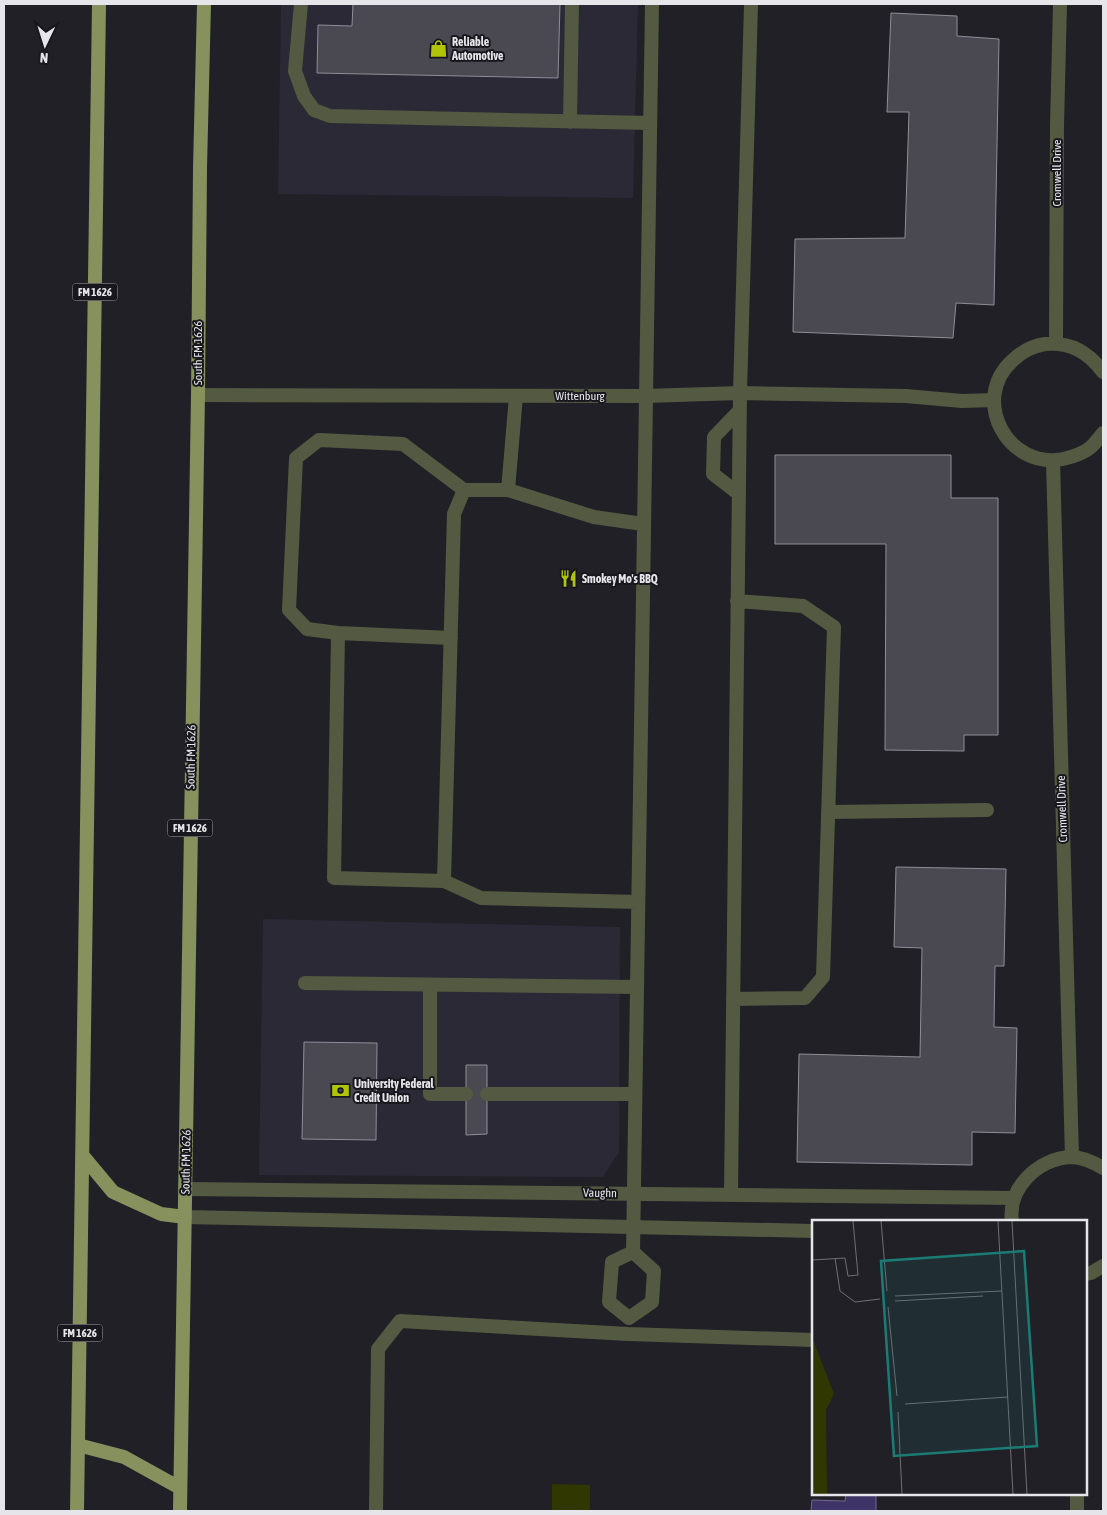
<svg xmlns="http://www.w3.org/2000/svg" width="1107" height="1515" viewBox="0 0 1107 1515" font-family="'Asap Condensed',sans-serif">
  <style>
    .built { fill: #2a2935 }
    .green { fill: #303700 }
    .water { fill: #3f3467; stroke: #71698e }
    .building { fill: #4a4951; stroke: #8f8e97 }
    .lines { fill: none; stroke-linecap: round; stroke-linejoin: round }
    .service { stroke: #545941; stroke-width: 14 }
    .minor { stroke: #545941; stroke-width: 14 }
    .primary { stroke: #86915d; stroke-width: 14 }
    .labels { text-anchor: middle; stroke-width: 4; stroke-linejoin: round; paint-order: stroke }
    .shield { fill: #18171e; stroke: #a8a8ad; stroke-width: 1 }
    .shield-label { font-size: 11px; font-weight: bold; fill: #e6e6ea }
    .poi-label { font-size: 12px; font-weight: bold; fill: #e6e6ea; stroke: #18171e; text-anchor: start }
    .street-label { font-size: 12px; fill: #e6e6ea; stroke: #18171e }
    .inset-road { fill: none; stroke: #706f75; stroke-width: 1 }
    .view { fill: #1a7c74; fill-opacity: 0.15; stroke: #1a7c74; stroke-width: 2.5 }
    .inset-edge { fill: none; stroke: #e6e6ea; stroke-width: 2.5 }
  </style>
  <rect width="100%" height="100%" fill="#212027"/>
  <path class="built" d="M281,4h357l-5,194 -355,-4z
    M263,919l357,8 -1,225 -16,25 -344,-2z"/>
  <path class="green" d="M552,1484l38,1v26h-38z"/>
  <path class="water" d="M846,1494h30v17h-65l1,-11 33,1z"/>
  <path class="building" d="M353,4h207l-2,74 -241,-5 1,-48 34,1z
    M891,13l66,3v20l42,3 -5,266 -38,-2 -3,35 -160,-6 2,-93 110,-1 4,-126h-22z
    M775,455h176v43h47v237h-34v16l-79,-1 1,-206h-111z
    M896,867l110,2 -2,97h-9l-1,61 23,1 -2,105 -43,-1v33l-175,-3 2,-108 121,3 2,-109 -28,-1z
    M304,1042l73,1 -1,97 -74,-1z
    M466,1065h21v69l-21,1z"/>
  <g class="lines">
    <path class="service" d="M301,4l-6,67 9,25 10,14 16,6 320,7
      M570,122l2,-118
      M508,490l86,27 49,7
      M739,494l-26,-20 1,-37 25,-26
      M338,633l-31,-4 -18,-19 7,-152 23,-18 84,4 61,46
      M451,638l-113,-5 -4,245 110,3 10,-367 10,-24h44l8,-94
      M829,812l158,-2
      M444,881l37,17 157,4
      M305,983l332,4
      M430,985v109h36
      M733,999l72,-1 18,-21 11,-350 -31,-21 -66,-5
      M487,1094h148
      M731,1194l9,-801 11,-389
      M629,1318l23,-16 2,-31 -21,-19 19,-1248
      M629,1318l-20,-16 3,-40 21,-10
      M376,1511l2,-162 22,-28 228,13 185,6"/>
    <path class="minor" d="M1056,343l1,-218 3,-121
      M1103,372c-15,-20 -32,-30 -58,-28 -13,2 -24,8 -33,17 -42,39 -4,109 51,98 9,-2 20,-5 28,-12 4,-4 8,-9 12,-14
      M198,395l447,1 95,-3 166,3 56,5 32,-1
      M1053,461l19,696
      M185,1189l829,9
      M185,1217l628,14
      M1012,1221c-5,-33 27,-63 59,-64 11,0 22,5 32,11
      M1086,1274l5,-1 12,-7
      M1077,1494v17"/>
    <path class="primary" d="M83,1156l30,36 48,22 24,3
      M78,1445l46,12 56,31
      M77,1511l22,-1507
      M180,1511l18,-1116 2,-227 4,-164"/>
  </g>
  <defs>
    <symbol id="shop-bare" viewBox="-9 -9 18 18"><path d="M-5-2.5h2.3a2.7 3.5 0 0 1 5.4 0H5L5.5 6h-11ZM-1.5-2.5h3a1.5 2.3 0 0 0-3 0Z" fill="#afc505" stroke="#18171e" stroke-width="2.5" paint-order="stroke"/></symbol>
    <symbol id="restaurant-bare" viewBox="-9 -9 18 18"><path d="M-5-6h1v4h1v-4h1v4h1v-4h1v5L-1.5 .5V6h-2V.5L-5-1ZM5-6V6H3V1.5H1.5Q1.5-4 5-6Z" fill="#afc505" stroke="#18171e" stroke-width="2.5" paint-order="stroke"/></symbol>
    <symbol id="bank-bare" viewBox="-9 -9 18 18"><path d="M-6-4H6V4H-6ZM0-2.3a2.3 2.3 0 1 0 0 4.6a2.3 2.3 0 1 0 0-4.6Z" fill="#afc505" stroke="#18171e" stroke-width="2.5" paint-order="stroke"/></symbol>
  </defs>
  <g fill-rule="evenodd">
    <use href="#shop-bare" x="426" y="36" width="25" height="25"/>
    <use href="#restaurant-bare" x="556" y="566" width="25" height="25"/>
    <use href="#bank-bare" x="328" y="1078" width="25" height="25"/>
  </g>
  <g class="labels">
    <g class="shield">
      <rect x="72.5" y="283.5" width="45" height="17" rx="4"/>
      <rect x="167.5" y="819.5" width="45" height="17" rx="4"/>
      <rect x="57.5" y="1324.5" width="45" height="17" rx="4"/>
    </g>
    <g class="shield-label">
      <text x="95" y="296">FM 1626</text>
      <text x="190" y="832">FM 1626</text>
      <text x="80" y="1337">FM 1626</text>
    </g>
    <g class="poi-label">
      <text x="452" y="46">Reliable<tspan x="452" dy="14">Automotive</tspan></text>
      <text x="582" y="583">Smokey Mo's BBQ</text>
      <text x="354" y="1088">University Federal<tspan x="354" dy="14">Credit Union</tspan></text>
    </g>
    <g class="street-label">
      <text transform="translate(1057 173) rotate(-90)" y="4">Cromwell Drive</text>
      <text transform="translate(198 353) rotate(-90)" y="4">South FM 1626</text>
      <text x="580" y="400">Wittenburg</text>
      <text transform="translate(191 757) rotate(-89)" y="4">South FM 1626</text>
      <text transform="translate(1062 809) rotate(-92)" y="4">Cromwell Drive</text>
      <text transform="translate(186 1162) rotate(-89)" y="4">South FM 1626</text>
      <text transform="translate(600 1193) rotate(1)" y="4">Vaughn</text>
    </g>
  </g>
  <g transform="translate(812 1220)">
    <rect width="275" height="275" fill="#212027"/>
    <path d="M0,117l22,57 -8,16 1,84h-15z" fill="#303700"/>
    <path class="inset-road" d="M69,1l6,70M186,1l15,273M200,1l15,273M23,38l5,33 15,11 25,-3M0,40l33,-2 3,18 10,-1 -5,-54M83,76l107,-5M83,81l88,-5M76,87l9,89M93,184l103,-7M86,192l4,82"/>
    <path class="view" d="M212,31l13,195 -143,10 -13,-195z"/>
    <rect width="275" height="275" class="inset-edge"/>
  </g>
  <rect width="1107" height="1515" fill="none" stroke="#e6e6ea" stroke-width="10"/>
  <g transform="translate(45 45) rotate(184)" stroke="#18171e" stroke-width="4" paint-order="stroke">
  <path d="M0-4L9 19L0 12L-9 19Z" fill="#e6e6ea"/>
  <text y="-8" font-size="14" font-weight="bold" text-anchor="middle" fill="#e6e6ea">N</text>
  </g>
</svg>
